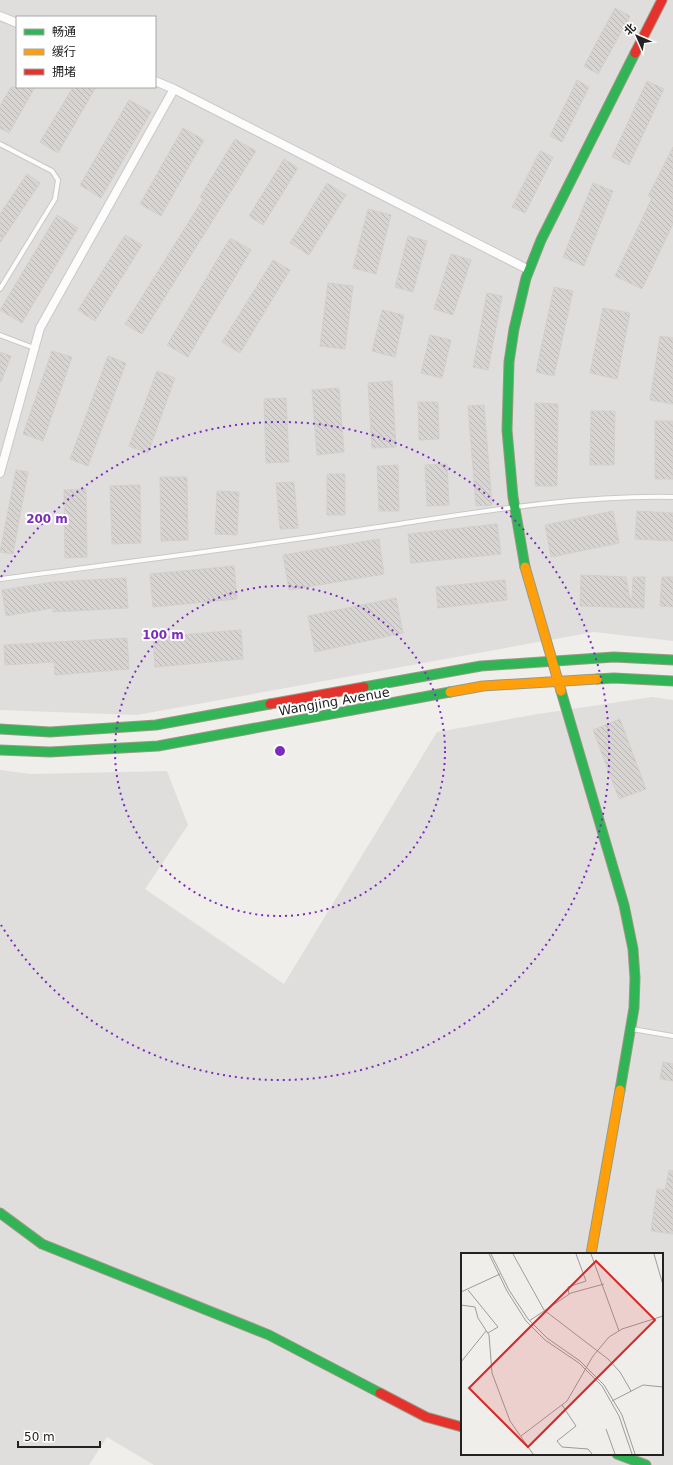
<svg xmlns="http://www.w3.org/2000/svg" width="673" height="1465" viewBox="0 0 673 1465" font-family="'DejaVu Sans','Noto Sans SC',sans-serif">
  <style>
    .residential { fill: #dfdedc; fill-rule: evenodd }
    .building { fill: url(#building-back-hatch); stroke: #d3d0cc }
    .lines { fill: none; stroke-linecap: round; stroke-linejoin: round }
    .lane-casing { stroke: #c9c8c7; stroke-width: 6 }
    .street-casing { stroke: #c9c8c7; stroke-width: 10 }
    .fast-casing { stroke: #999a82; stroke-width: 11 }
    .slow-casing { stroke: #999a82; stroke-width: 11 }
    .jam-casing { stroke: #999a82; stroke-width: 11 }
    .lane { stroke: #fdfcfc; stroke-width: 4 }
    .street { stroke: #fdfcfc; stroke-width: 8 }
    .fast { stroke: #30b455; stroke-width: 9 }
    .slow { stroke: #ff9f0a; stroke-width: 9 }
    .jam { stroke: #e5322d; stroke-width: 9 }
    .ring { fill: none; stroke: #7b2cbf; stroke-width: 2; stroke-dasharray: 2 4 }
    .labels { text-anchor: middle; stroke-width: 4; stroke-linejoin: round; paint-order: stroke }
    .street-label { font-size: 13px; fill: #222; stroke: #fff }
    .inset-road { fill: none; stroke: #9e9c9b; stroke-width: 1 }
    .view { fill: #d62828; fill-opacity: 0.15; stroke: #d62828; stroke-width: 2 }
    .inset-edge { fill: none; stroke: #222; stroke-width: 2 }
    .centre { fill: #7b2cbf; stroke: #fff; stroke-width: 2 }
    .ring-label { font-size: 12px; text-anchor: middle; font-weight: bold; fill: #7b2cbf; stroke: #fff; stroke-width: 4; stroke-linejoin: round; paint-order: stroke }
  </style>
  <defs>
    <pattern id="building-back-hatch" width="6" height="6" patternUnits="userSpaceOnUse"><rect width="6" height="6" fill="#d7d4d2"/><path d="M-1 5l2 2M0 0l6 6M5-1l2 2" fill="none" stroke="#b8b6b4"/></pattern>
  </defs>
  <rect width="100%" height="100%" fill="#f0eeeb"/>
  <path class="residential" d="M0,0h673v641l-79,-9 -457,83 -137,-5zM17,17h138v70h-138z
    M652,697l21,3v765h-519l-47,-28 -18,28h-89v-695l31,4 136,-3 21,54 -43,64 139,95 153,-252 101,-18zM462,1254h200v200h-200z"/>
  <path class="building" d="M615,8l15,8 -32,58 -14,-8z
    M577,80l12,7 -27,55 -12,-6z
    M647,81l17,8 -35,76 -17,-8z
    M11,87h24l-26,46 -9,-5v-22z
    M73,87h23l-38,66 -18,-11z
    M129,100l22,12 -50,86 -21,-13z
    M183,128l21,12 -43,76 -21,-12z
    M235,139l21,12 -114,183 -17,-10 78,-125 -3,-2z
    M673,147v77l-31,65 -27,-13 37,-78 -4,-2z
    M540,151l13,6 -28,56 -13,-6z
    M284,159l14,9 -35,57 -14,-9z
    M27,174l13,9 -40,60v-29z
    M327,183l19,12 -37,60 -19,-12z
    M593,183l20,8 -29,75 -21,-9z
    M368,209l23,6 -15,59 -23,-6z
    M57,215l21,13 -56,95 -22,-13z
    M125,235l17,10 -47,76 -17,-11z
    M408,236l19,5 -14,51 -18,-5z
    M230,238l21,12 -63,107 -21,-12z
    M451,254l20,6 -18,55 -19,-6z
    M273,260l17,10 -50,83 -18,-11z
    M328,283l25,3 -8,63 -25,-3z
    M554,287l19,4 -19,85 -18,-4z
    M487,293l15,3 -14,74 -15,-3z
    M603,308l27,5 -13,66 -27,-6z
    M382,310l22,5 -9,42 -23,-6z
    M430,335l21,5 -9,38 -21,-5z
    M660,336l13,2v66l-23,-4z
    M52,351l20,6 -29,84 -20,-7z
    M0,352l11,4 -10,26h-1z
    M108,356l18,7 -38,103 -18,-7z
    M157,371l18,7 -27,75 -19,-7z
    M392,381l4,66 -24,1 -4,-65z
    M339,388l5,64 -27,3 -5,-65z
    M286,398l3,64 -23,1 -2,-64z
    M418,402h20l1,37 -20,1z
    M535,403l23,1 -1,82h-22z
    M484,405l8,100 -16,1 -8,-100z
    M591,411h24l-1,54h-24z
    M655,421h18v58h-18z
    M447,464l2,41 -22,1 -2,-41z
    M398,465l1,46h-20l-2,-45z
    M16,470l12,2 -15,82 -13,-2z
    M327,474h18v41h-18z
    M160,477h27l1,63 -27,1z
    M294,482l4,46 -18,1 -4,-46z
    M140,485l1,58 -29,1 -2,-58z
    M86,489l1,68 -22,1 -1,-68z
    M217,491l22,1 -2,43 -22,-1z
    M613,511l6,32 -68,14 -6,-32z
    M637,511l36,2v28l-38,-2z
    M497,524l4,30 -90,9 -3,-29z
    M379,539l5,35 -95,16 -6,-35z
    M234,566l3,33 -84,8 -3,-33z
    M581,575l45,2 4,22h2l1,-22h12l-1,31 -64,-2z
    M662,577h11v30l-13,-1z
    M126,578l2,30 -75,4v-4l-47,8 -4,-26 51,-8z
    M505,580l2,20 -69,8 -2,-21z
    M396,598l7,35 -88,19 -7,-36z
    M241,630l2,29 -88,8 -2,-30z
    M127,638l2,31 -74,6 -1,-13 -49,3 -1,-20z
    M620,719l26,70 -27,10 -26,-69z
    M663,1062l10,2v17l-13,-2z
    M669,1170l4,1v63l-22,-3 6,-42 8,1z"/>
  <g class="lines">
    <defs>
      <path id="lane" d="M0,144l52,27 6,9 -3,19 -55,90
        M0,335l34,13
        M0,579c119,-16 239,-31 358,-49 104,-15 210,-35 315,-33
        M632,1029l41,7"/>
      <path id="street" d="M0,16l17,7
        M155,81l19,8 355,181
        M0,473l40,-145 134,-239"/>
      <path id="fast" d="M525,567l-12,-70 -6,-67 2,-68 5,-33 12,-51 15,-38 94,-187
        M597,679l17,-1 59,3
        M364,687l117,-21 133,-9 59,3
        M561,691l63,214 9,44 2,29 -1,30 -14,82
        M0,729l50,3 106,-7 114,-21
        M0,750l50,2 108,-6 292,-54
        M0,1213l42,31 227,91 111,58
        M617,1454l29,11"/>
      <path id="slow" d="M525,567l36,124
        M450,692l33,-6 114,-7
        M591,1254l29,-164"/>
      <path id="jam" d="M635,53l27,-53
        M270,704l94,-17
        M380,1393l46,24 36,10"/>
    </defs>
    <use href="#lane" class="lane-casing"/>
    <use href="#street" class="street-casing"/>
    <use href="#fast" class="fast-casing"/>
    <use href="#slow" class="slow-casing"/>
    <use href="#jam" class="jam-casing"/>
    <use href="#lane" class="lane"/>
    <use href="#street" class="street"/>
    <use href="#fast" class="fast"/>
    <use href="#slow" class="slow"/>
    <use href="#jam" class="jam"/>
  </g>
  <g class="ring">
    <circle cx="280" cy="751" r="165"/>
    <path d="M1 577A329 329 0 1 1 1 925"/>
  </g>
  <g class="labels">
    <g class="street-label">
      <text transform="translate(334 701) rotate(-10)" y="5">Wangjing Avenue</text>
    </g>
  </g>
  <g transform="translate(461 1253)">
    <rect width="202" height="202" fill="#f0eeeb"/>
    <path class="inset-road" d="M28,1l18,37 19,30 19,19 34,23 23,23 17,30 13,38M30,1l18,36 19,29 19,19 33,23 24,24 18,30 13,39M52,1l31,56 64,49 12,13 11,19M130,1l28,77M193,1l9,31M7,37l30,37 -10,6M0,39l39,-18M108,41l-1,-7 18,-6 -10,-27M0,52l14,2 3,11 11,17 3,38 18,48 23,33M68,68l42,-28 33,-9M0,109l25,-31M151,148l31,-16 20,2M101,152l14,21 -19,15 5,6 26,2 4,5M145,176l9,25M60,183l46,-35 26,-45 16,-19 13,-8 41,-13"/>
    <path class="view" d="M135,8l59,59 -127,127 -59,-59z"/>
    <rect width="202" height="202" class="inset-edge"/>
  </g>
  <circle cx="280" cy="751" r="6" class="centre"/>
  <g class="ring-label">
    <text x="47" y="523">200 m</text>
    <text x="163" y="639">100 m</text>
  </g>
  <rect x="16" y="16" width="140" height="72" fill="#ffffff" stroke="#a7a7a7"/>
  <rect x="24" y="29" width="20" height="6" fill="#30b455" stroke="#a7a7a7"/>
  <text x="52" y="36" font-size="12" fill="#222222">畅通</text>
  <rect x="24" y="49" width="20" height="6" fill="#ff9f0a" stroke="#a7a7a7"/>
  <text x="52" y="56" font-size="12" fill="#222222">缓行</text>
  <rect x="24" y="69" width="20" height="6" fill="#e5322d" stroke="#a7a7a7"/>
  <text x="52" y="76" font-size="12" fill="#222222">拥堵</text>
  <g transform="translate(637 36) rotate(315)" stroke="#ffffff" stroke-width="3" paint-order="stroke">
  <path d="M0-3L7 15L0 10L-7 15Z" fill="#222222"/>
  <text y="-6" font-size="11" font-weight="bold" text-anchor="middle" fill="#222222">北</text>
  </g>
  <path d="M18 1441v6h82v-6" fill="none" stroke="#222222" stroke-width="2"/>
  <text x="24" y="1441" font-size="12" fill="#222222" stroke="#ffffff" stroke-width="3" paint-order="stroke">50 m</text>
</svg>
